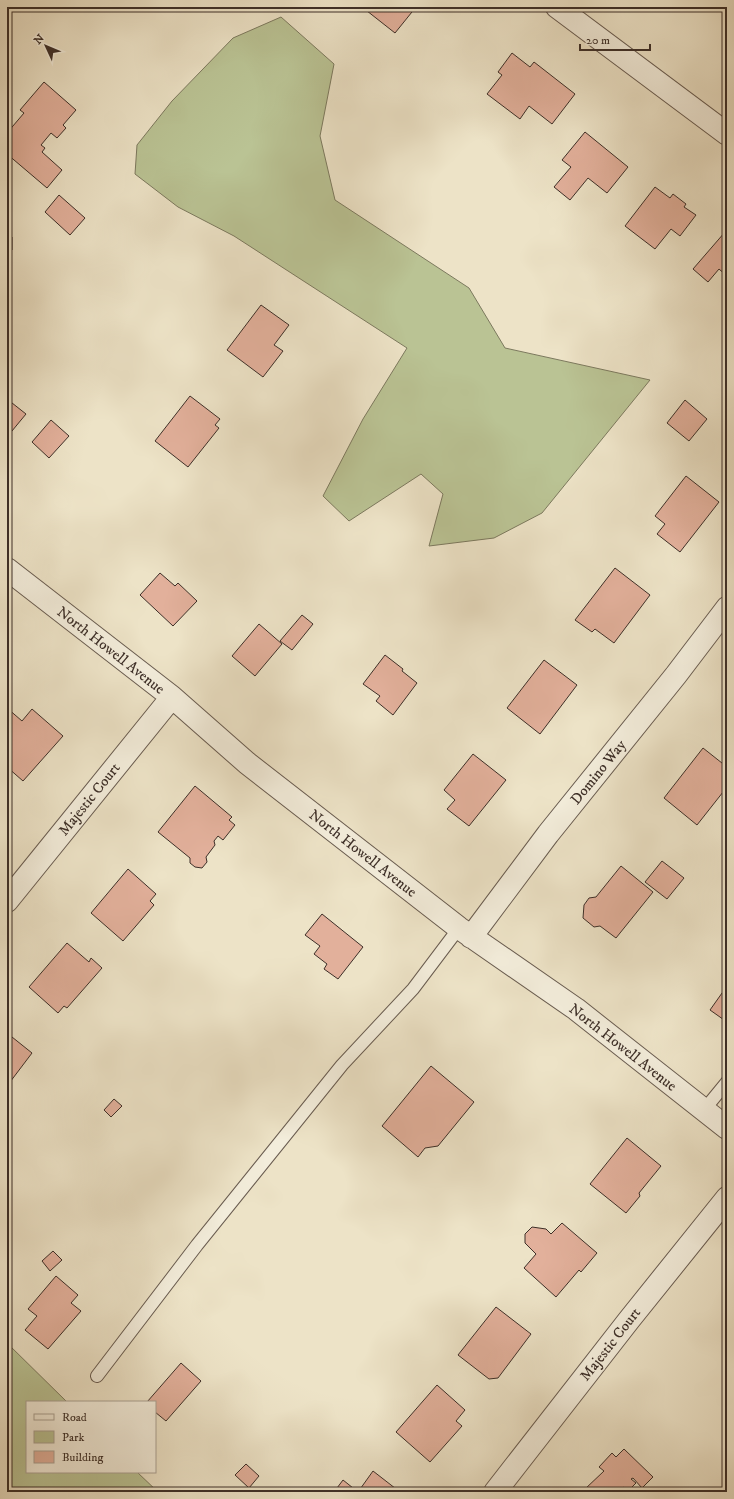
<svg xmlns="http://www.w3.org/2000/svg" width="734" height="1499" viewBox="0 0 734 1499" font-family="'IM FELL DW Pica',serif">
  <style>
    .green { fill: #bac394; stroke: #7c795e }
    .building { fill: #e2b09b; stroke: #3d2f28 }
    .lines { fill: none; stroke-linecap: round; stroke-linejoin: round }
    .service-casing { stroke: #695c50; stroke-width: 14 }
    .minor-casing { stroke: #695c50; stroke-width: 24 }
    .service { stroke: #f3eddb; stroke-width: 12 }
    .minor { stroke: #f3eddb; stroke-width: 22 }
    .labels { text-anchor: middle; stroke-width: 3; stroke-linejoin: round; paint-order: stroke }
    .street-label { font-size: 15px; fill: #3d2f28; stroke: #f3eddb }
  </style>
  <rect width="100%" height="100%" fill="#ede3c7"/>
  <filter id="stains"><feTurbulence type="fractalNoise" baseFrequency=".005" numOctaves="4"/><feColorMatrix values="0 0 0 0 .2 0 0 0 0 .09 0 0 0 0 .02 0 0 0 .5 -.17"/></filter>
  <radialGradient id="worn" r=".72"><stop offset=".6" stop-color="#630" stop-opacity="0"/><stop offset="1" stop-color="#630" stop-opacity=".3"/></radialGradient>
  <path class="green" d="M281,17l53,47 -14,72 15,64 134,88 36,60 145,32 -108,133 -48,25 -65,8 14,-52 -22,-20 -72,47 -26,-25 40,-77 44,-71 -173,-112 -56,-29 -43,-33 2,-29 35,-44 61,-63z
    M7,1343l60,59h-40v70h110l21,20h-151z"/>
  <path class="building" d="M362,7h54l-21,26z
    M512,53l18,14 4,-5 41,32 -23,30 -23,-18 -9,13 -33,-25 15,-19 -4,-3z
    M44,82l32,28 -13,15 3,3 -9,10 -6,-5 -10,12 4,3 -3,4 20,18 -15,18 -40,-34v-21l17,-20 -4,-3z
    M585,132l43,35 -21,26 -19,-15 -18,22 -16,-13 17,-20 -9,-7z
    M655,187l15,11 3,-4 13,10 -2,3 12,8 -16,21 -9,-7 -16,20 -30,-23z
    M59,195l26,23 -15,17 -25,-23z
    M725,232l2,1v43l-8,-7 -11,13 -15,-13z
    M7,233l5,4v13l-5,5z
    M261,305l28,20 -15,20 9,6 -20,26 -36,-27z
    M190,396l30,23 -5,6 4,3 -31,39 -33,-26z
    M7,399l19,15 -19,23z
    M685,400l22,19 -18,22 -22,-18z
    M51,420l18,16 -20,22 -17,-16z
    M686,476l33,26 -39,50 -23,-18 8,-10 -10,-8z
    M615,568l35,27 -36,48 -19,-14 -3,3 -17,-12z
    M160,573l15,13 3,-3 19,18 -24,25 -33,-31z
    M302,615l11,9 -21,26 -12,-9z
    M259,624l23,20 -27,32 -23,-20z
    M385,655l18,14 -1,2 15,12 -24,32 -17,-14 4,-5 -17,-12z
    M544,660l33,25 -37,49 -33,-26z
    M7,708l15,13 10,-12 31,27 -40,45 -16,-14z
    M703,748l24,19v20l-30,38 -33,-27z
    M473,754l33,26 -37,46 -22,-17 8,-9 -11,-10z
    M195,786l37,31 -3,3 6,5 -12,15 -5,-4 -4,5 1,4 -9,12 1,5 -5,6 -7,-1 -5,-4v-5l-32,-26z
    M662,861l22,17 -17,21 -22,-17z
    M621,866l32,26 -37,46 -16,-12 -6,1 -11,-9 1,-13 5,-7 7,-1z
    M128,869l28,25 -6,7 4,4 -31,36 -32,-28z
    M322,914l41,33 -25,32 -14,-10 3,-5 -13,-10 6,-8 -15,-11z
    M67,943l22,19 2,-4 11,10 -35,40 -3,-2 -6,7 -29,-26z
    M727,986v36l-17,-12z
    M7,1033l25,20 -25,33z
    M431,1066l43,36 -36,44 -13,2 -7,9 -36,-31z
    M114,1099l8,7 -11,11 -7,-7z
    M627,1138l34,28 -22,27 1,3 -14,17 -36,-29z
    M562,1223l35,30 -16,19 -2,-2 -23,27 -32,-29 12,-14 -11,-11v-9l7,-7 14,2 5,5z
    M53,1251l9,9 -12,11 -8,-10z
    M56,1276l22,19 -7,8 10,8 -33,38 -23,-19 12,-14 -9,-7z
    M496,1307l35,27 -33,44 -9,1 -31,-24z
    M181,1363l20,18 -35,40 -11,-9v-10h-8z
    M437,1385l28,25 -9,11 6,5 -32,36 -34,-30z
    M624,1449l29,28 -11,11 -9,-10 -2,1 5,4 -8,8 -5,-4 -1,1 4,4h-38l-3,-3 19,-18 -5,-4 13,-14 4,4z
    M246,1464l13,12 -10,12 -14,-13z
    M373,1471l27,21h-66l9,-12 15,12z"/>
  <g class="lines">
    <defs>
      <path id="service" d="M704,1110l23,-28
        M97,1376l100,-131 145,-180 71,-76 46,-61"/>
      <path id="minor" d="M557,7l170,127
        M7,569l165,128 75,66 212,165 117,81 151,119
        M7,901l165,-204
        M471,937l77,-103 128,-159 51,-67
        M495,1492l134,-172 98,-122"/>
    </defs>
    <use href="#service" class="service-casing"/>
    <use href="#minor" class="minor-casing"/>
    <use href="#service" class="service"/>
    <use href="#minor" class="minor"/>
  </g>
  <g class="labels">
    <g class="street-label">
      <text transform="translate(111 650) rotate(38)" y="5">North Howell Avenue</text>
      <text transform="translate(598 772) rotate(-51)" y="5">Domino Way</text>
      <text transform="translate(89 799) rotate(-51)" y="5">Majestic Court</text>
      <text transform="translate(363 853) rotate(38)" y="5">North Howell Avenue</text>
      <text transform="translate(623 1047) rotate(38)" y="5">North Howell Avenue</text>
      <text transform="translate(610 1344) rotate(-52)" y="5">Majestic Court</text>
    </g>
  </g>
  <rect width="734" height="1499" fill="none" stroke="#ede3c7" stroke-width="24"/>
  <rect x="8" y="8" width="718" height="1483" fill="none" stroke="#3d2f28" stroke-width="2"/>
  <rect x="12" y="12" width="710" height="1475" fill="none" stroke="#3d2f28"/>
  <rect x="26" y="1401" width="130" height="72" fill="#f3eddb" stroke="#aaa193"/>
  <rect x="34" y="1414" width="20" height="6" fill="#f3eddb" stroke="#aaa193"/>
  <text x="62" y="1421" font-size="12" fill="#3d2f28">Road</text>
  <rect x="34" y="1431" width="20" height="12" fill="#bac394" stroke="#aaa193"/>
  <text x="62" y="1441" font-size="12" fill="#3d2f28">Park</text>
  <rect x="34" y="1451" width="20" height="12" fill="#e2b09b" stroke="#aaa193"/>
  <text x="62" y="1461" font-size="12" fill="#3d2f28">Building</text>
  <g transform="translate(46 46) rotate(314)" stroke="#f3eddb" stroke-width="3" paint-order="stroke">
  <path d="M0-3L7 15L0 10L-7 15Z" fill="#3d2f28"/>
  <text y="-6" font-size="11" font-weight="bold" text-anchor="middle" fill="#3d2f28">N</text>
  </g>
  <path d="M580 44v6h70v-6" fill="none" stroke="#3d2f28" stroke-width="2"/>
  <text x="586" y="44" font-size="12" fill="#3d2f28" stroke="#f3eddb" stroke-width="3" paint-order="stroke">20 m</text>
  <rect width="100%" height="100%" filter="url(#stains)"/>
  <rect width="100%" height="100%" fill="url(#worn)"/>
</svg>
